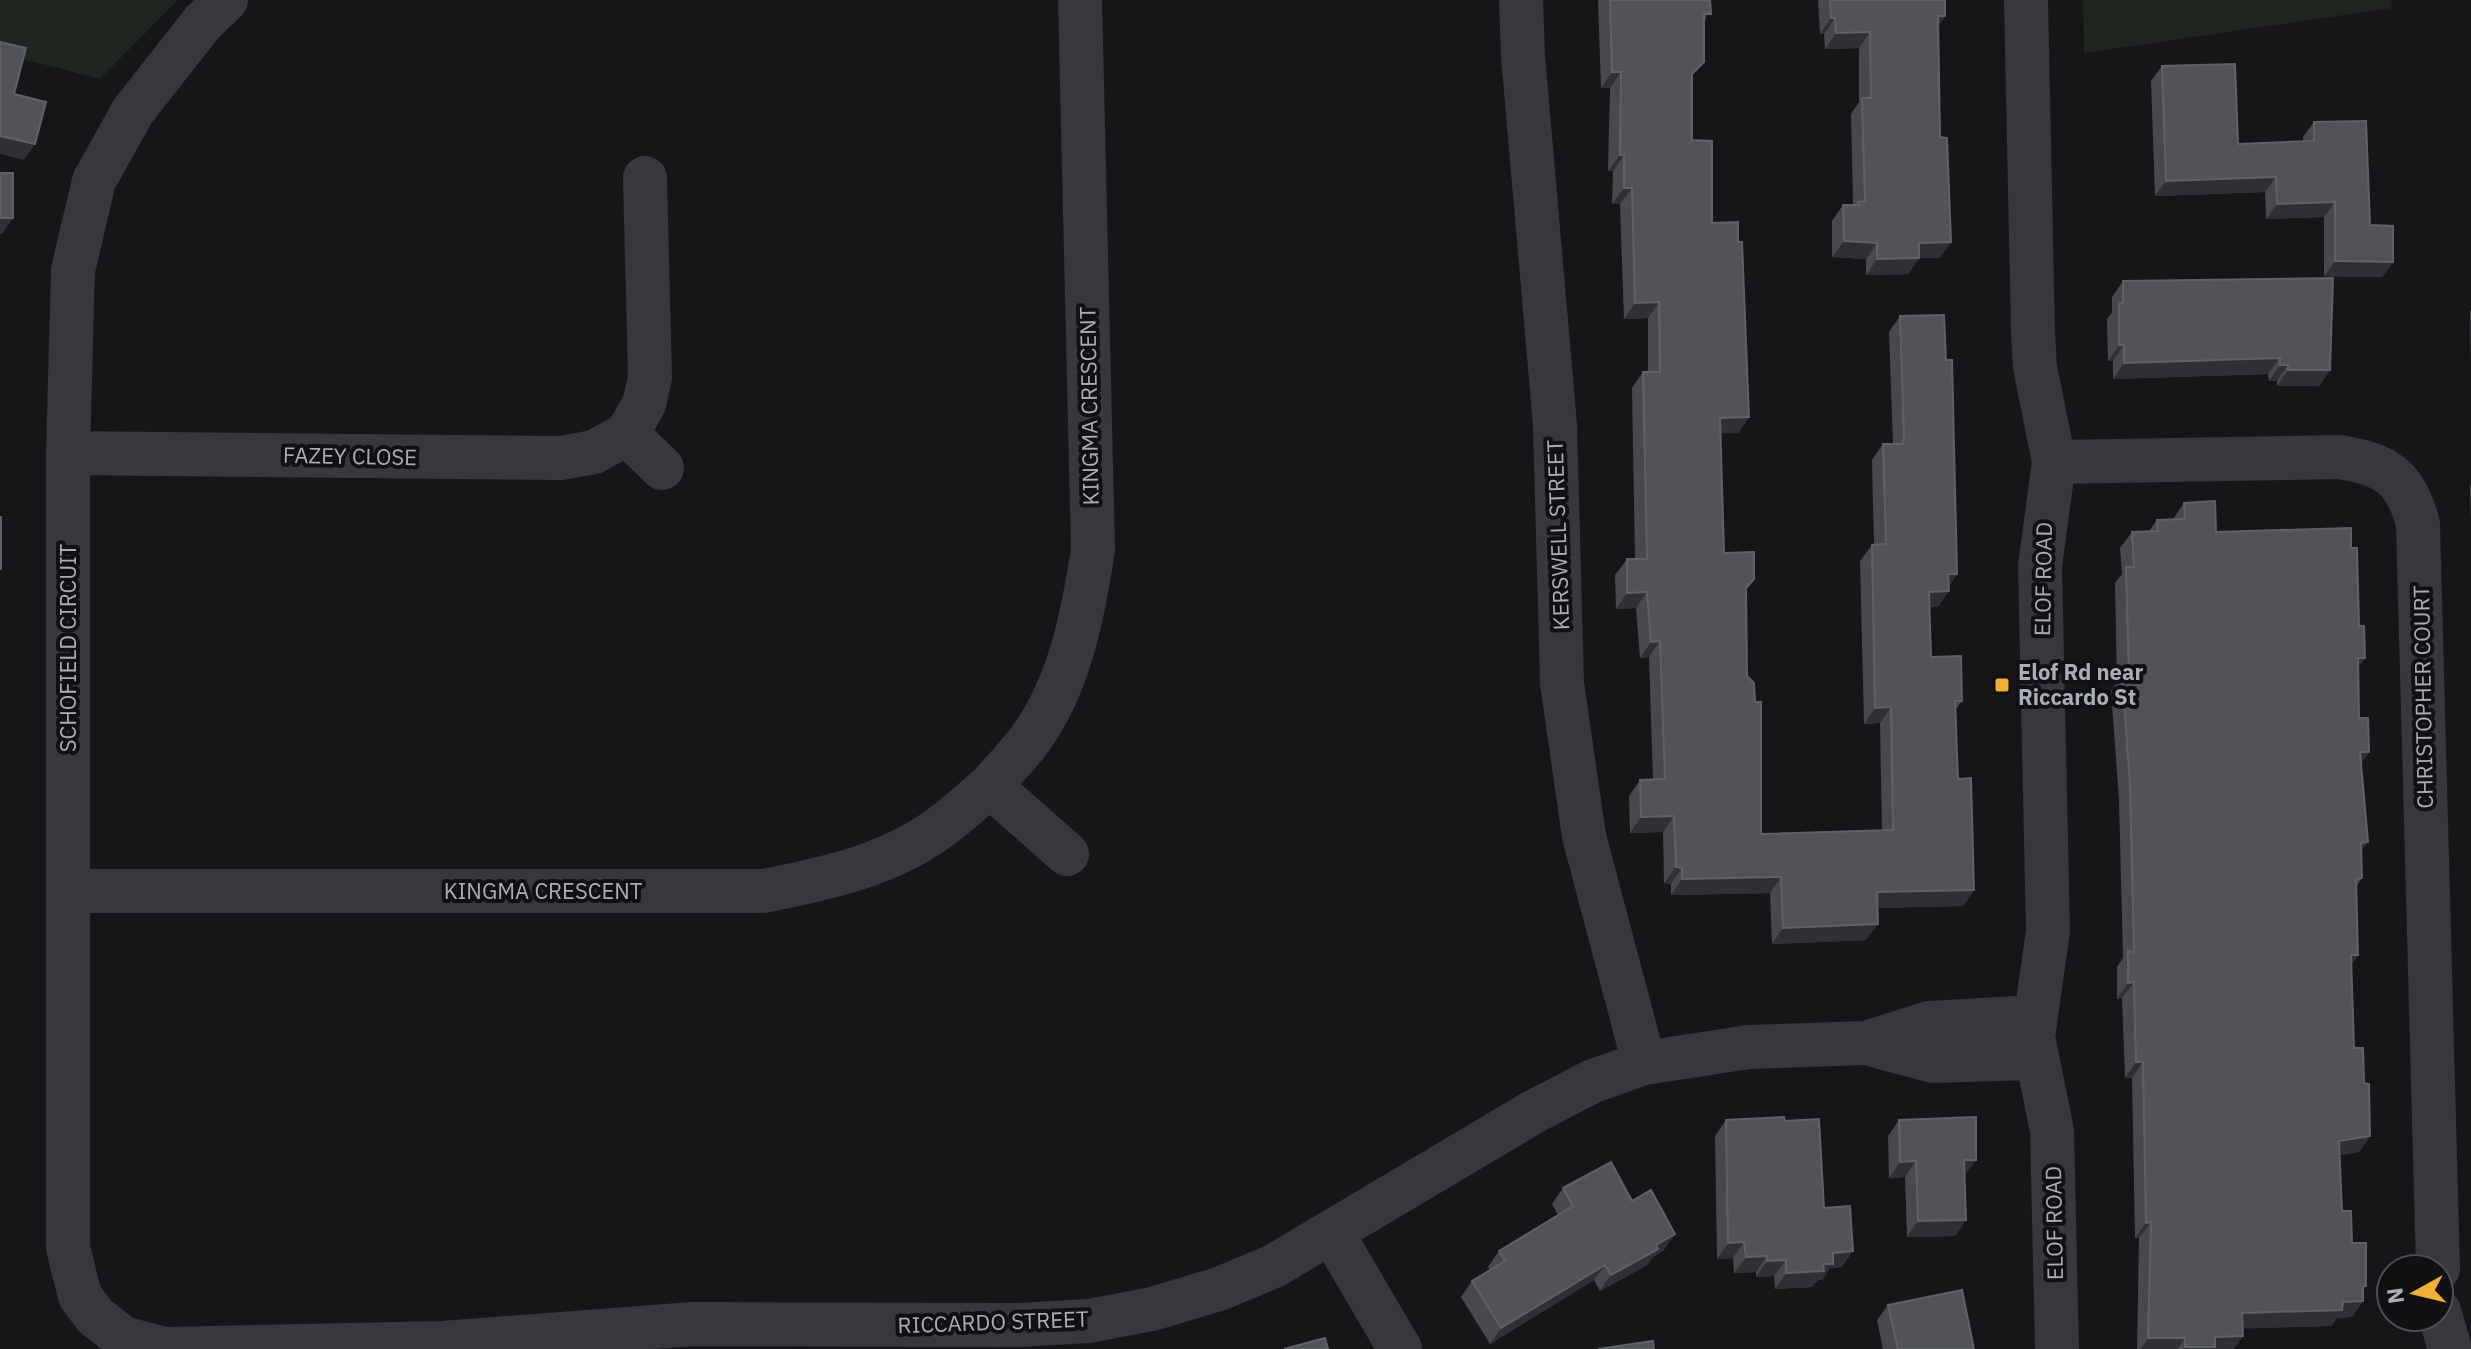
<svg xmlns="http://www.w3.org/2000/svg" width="2471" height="1349" viewBox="0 0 2471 1349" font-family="'IBM Plex Sans',sans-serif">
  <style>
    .green { fill: #1e261f }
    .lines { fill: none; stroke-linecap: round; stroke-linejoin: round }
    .minor { stroke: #37383d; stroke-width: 44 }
    .tertiary { stroke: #37383d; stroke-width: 44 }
    .wall { fill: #47494d }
    .shaded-wall { fill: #2f3033 }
    .building { fill: #525359; stroke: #5f6168; stroke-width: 2 }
    .poi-dot { fill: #f2b134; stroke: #111113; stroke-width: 3 }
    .labels { text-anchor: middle; stroke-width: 8; stroke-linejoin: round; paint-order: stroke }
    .street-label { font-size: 22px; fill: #a8adb8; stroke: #111113 }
    .poi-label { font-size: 22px; font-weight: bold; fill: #a8adb8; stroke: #111113; text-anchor: start }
  </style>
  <rect width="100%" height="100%" fill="#161618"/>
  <path class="green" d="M0,0h178l-78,79 -100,-26z
    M2083,0h308l1,8 -308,45z"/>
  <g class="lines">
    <path class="minor" d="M226,0l-23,22 -70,89 -39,70 -21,89 -5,183v795l12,48 15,20 28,22 41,11 278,-6 251,-19 325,1 71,-4 63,-12 67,-20 55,-23 261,-155 58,-30 51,-18 105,-16 117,-4 63,-20 106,-6
      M1521,0l2,56 32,369 7,258 22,153 60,227
      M627,434l17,-30 6,-26 -5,-200
      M68,453l493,5 33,-6 33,-18 35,34
      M2054,462l285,-5c47,7 67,20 79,67l20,745
      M1067,854l-77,-68c13,-16 29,-31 41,-48 39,-54 52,-124 62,-188l-13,-550
      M69,891h695c60,-12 123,-25 174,-62 18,-13 35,-29 52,-43
      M1866,1043l67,18 103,-3
      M1332,1233l68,116
      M2439,1311l11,38"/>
    <path class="tertiary" d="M2026,0l7,333 2,34 19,95 -14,104 8,365 -15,106 19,94 5,218"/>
  </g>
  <path class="wall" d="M1598,0h112l-18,78v62l20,83 37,194 -11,16h-17l3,120 22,37 1,86 14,158 121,-3 -2,-108 -16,1 -4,-163 12,-16h2l-2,-85 11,-16h10l-4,-112 11,-16 57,258 -8,12 -11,21h-9l2,50 31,44 -6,8 2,70 16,111 -11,16 -86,2 -11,32 -94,4 -2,-51 -99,2v-11l-7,-1 -1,-51 -33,1 -1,-37 11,-16h13l-4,-123 -9,1 -4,-50 -20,1 -1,-34 12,-16h8l-3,-171 11,-16h5v-54l-24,1 -4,-115h-8l1,-33h-5l2,-83h-9z
    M1818,0h127v16l-7,11 2,231h-21l-11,16 -42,1v-16l-34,-2v-36l11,-16h10l-2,-91 8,-12v-54l-34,1 -1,-15h-4z
    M2162,66l76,78 65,-3v-4l11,-15 56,103 23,37 -11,15 -58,-1v-59l-58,2 -1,-27 -110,4 -4,-115z
    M2123,281l207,89 -11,16h-42v-5h-8l-1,-7 -155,5v-18h-5l-1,-42 5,-6v-16z
    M2471,310v56l-1,-54z
    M2471,484v36l-1,-34z
    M2184,503l174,165 1,50 10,34 -8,11 1,115 -6,9 2,68 -7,10 3,83 10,35 6,53 -11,16 -19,3 2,56 10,32 11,48v10l-11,16 -15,1 -6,8 -88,2 -9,21h-97l2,-111h-4l-3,-160h-7l-3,-80 -5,1v-32l6,-9 -4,-158 -8,-109 6,-9 -2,-99 7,-9 -2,-26 12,-16 17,-1 8,-11 16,-1z
    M1726,1120l59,1 57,146 -12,1 -8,12h-4l-6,7 -37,2 -1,-13 -18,1v-5l-22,1 -1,-15 -16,1 -2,-123z
    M1899,1120l66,55 -1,1 2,44 -11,16 -48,1 -2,-60 -16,1 -1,-42z
    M1563,1188l69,13 32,49 -11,7 -6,8 -47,26 -6,-11 -104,64 -29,-47 11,-16 18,-11 -2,-3 11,-16 59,-36 -6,-11z
    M1888,1305l86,44h-91l-6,-29z"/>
  <path class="shaded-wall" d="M1938,16h7l-11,16z
    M1831,18h4l-11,16h-4z
    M1870,32l-11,16 -34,1 11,-16z
    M1612,72h9l-11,16h-9z
    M0,136l35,8 -11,16 -24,-6z
    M1620,155h4l-11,16h-5z
    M2276,177l-11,15 -110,4 11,-15z
    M1624,188h8l-12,16h-8z
    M2335,202l-11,15 -58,2 11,-15z
    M0,218h13l-11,16h-2z
    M1844,241l33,2 -11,16 -34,-2z
    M1951,242l-11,16h-21l-11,16 -42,1 11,-16 42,-16z
    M2335,261l58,1 -11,15 -58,-1z
    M1659,302l-11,16 -24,1 11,-16z
    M2119,345h5l-11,16h-5z
    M2280,358l-12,16 -155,5 11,-16z
    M2280,365h8l-11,16h-8z
    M2288,370h42l-11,16h-42z
    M1749,417l-11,16 -29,1 11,-16z
    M1948,574h9l-11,16z
    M1949,591l-11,16 -21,1 12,-16z
    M1647,592l-11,16 -20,1 11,-16z
    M1660,641l-11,16 -9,1 11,-16z
    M2358,658h7l-11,16z
    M1891,707l-11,16 -16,1 11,-16z
    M2360,752h9l-11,16z
    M1674,816l-11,16 -33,1 11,-16z
    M2368,842l-11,16 4,-15z
    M1676,867l6,1 -11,16 -7,-1z
    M1781,877l-11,16 -99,2 11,-16z
    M1974,890l-11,16 -98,2 12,-16z
    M1878,924l-12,16 -94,4 11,-16z
    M2351,955h7l-12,16z
    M2134,982l-12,16 -5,1 11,-16z
    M2136,1062h7l-11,16h-7z
    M2370,1136l-11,16 -31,5 11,-16z
    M1964,1160h12l-11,15 -12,1z
    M1916,1161l-11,16 -16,1 11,-16z
    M1966,1220l-11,16 -48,1 11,-16z
    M2151,1222l-12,16h-4l11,-15z
    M1675,1234l-11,16 -11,7 -6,8 -47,26 11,-16 45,-30z
    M1744,1242l-11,16 -16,1 11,-16z
    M1853,1251l-11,16 -12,1 -8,12h-4l-6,7 -37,2 11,-16 47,-20z
    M1767,1256l-11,16 -22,1 12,-16z
    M1786,1260l-12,16 -18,1 11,-16z
    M1605,1265l-11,15 -104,64 11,-16z
    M2363,1286h3l-10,15h7l-11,16 -15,1 -6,8 -100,3 11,-16 101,-11z
    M2243,1336l-9,13h-50l1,-2 30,-10z
    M2148,1338h37l-8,11h-36z"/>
  <path class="building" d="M1610,0h100l1,14h-7v48l-12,12v66l20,1v82l26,-1v20h4l7,175 -29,1 4,135 30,-1v27l-8,9 1,88 7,7 1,19h6v132l132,-4 -2,-123 -16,1 -3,-163 14,-1 -3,-100h20l1,-7 -4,-121 44,-1 2,45h6l5,214h-9l1,17 -20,1 2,65 30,-1 1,45h-7l3,78 13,-1 3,112 -97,2 1,32 -95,4 -2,-51 -99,2v-11l-6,-1 -2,-51 -33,1 -1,-37 25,-1 -5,-138 -9,1 -4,-50 -20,1v-34h20l-4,-187h17l-1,-70 -24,1 -3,-115h-8v-33h-4l1,-83h-9z
    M1830,0h115v16h-7l2,121 7,1 4,104 -32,1v15l-42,1v-16l-33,-2 -1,-36h16l-1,-3 7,-1 -3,-103h9l-1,-66 -34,1 -1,-15h-4z
    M0,42l26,6 -12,46 32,8 -11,42 -35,-8z
    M2235,64l3,80 76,-3v-19l52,-1 4,104 23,1v36l-58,-1v-59l-58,2 -1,-27 -110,4 -4,-115z
    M0,173h13v45h-13z
    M2333,278l-3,92h-42v-5h-8v-7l-156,5v-18h-5v-42h4v-22z
    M2215,501l1,31 135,-4v20h6l2,78h5l1,32h-7l1,60h9l1,34h-9l8,90 -7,1 1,35 -6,1 2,76h-7l3,93h9l1,35 5,1 1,52 -31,5 3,70h9l1,32h14v43h-3v15l-20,1 -1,8 -100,3 1,23 -28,1v10h-30v-9h-37l3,-116 -5,1 -3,-161h-7l-2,-80 -6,1v-32l6,1 -4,-168 -8,-109 7,1 -3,-109h8l-2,-35 26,-1 -1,-11 28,-1 -1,-16z
    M0,517h1v52h-1z
    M1784,1117l1,4 34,-2 5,89 26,-2 3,45 -20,2v11h-10l1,7 -38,2v-13l-19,1v-5l-21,1 -2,-15 -16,1 -2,-123z
    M1976,1117v43h-12l2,60 -48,1 -2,-60 -16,1 -1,-42z
    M1611,1162l21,39 19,-11 24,44 -19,11 2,4 -47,26 -6,-10 -104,63 -29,-47 33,-20 -6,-10 74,-45 -10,-18z
    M1962,1290l12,59h-76l-10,-44z
    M1325,1338l3,11h-44z
    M1653,1341l1,8h-56z"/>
  <rect class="poi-dot" x="1994" y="677" width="16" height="16" rx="4"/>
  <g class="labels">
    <g class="street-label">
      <text transform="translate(1089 406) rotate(-91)" y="8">KINGMA CRESCENT</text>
      <text transform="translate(350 456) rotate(1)" y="8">FAZEY CLOSE</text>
      <text transform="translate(1558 535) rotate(-92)" y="8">KERSWELL STREET</text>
      <text transform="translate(2043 579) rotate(-89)" y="8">ELOF ROAD</text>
      <text transform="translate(68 648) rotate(-90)" y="8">SCHOFIELD CIRCUIT</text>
      <text transform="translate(2423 697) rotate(-91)" y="8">CHRISTOPHER COURT</text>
      <text x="543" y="899">KINGMA CRESCENT</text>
      <text transform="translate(2054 1223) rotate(-91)" y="8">ELOF ROAD</text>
      <text transform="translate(993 1322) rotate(-2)" y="8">RICCARDO STREET</text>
    </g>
    <g class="poi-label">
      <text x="2018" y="680">Elof Rd near<tspan x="2018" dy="25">Riccardo St</tspan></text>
    </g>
  </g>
  <g transform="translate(2415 1293) rotate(262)"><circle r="38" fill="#111113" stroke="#4d4f55" stroke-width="2"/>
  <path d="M0-6L14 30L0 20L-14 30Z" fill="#f2b134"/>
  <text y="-12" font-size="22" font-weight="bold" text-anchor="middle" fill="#a8adb8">N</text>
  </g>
</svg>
